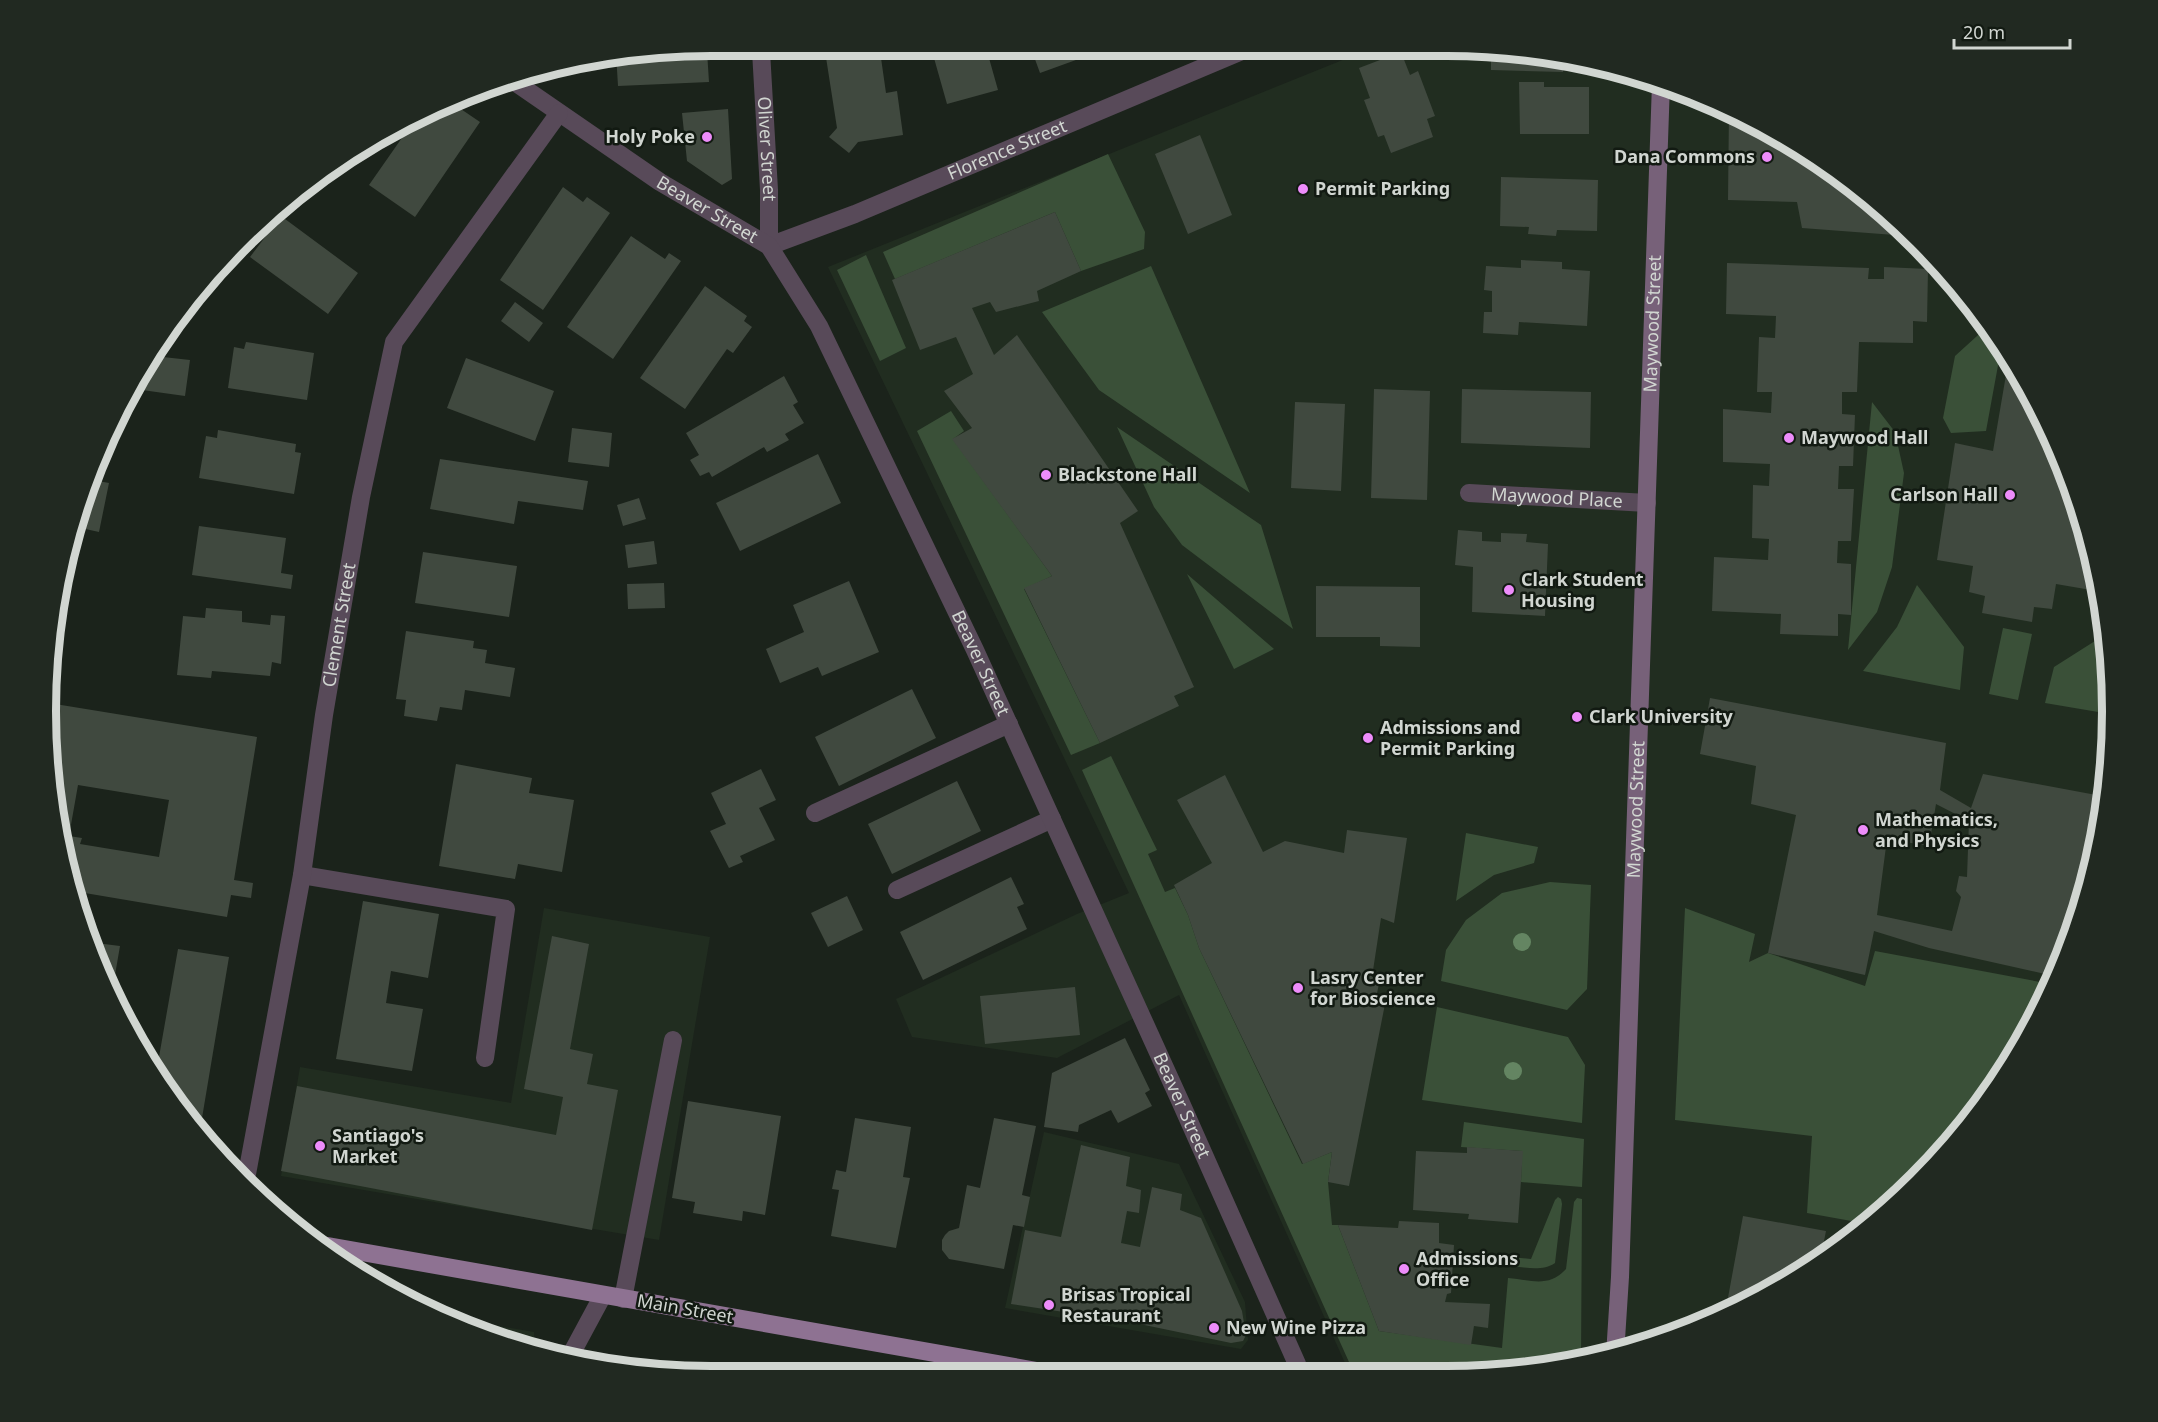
<svg xmlns="http://www.w3.org/2000/svg" width="2158" height="1422" viewBox="0 0 2158 1422" font-family="'Noto Sans',sans-serif">
  <style>
    .built { fill: #212d20 }
    .green { fill: #3a5038 }
    .building { fill: #40493f; fill-rule: evenodd }
    .lines { fill: none; stroke-linecap: round; stroke-linejoin: round }
    .lane { stroke: #584a59; stroke-width: 18 }
    .street { stroke: #584a59; stroke-width: 18 }
    .secondary { stroke: #776179; stroke-width: 18 }
    .primary { stroke: #8e7292; stroke-width: 18 }
    .tree { fill: #648562 }
    .poi-dot { fill: #ed8cfa; stroke: #121a12; stroke-width: 2 }
    .labels { text-anchor: middle; stroke-width: 5; stroke-linejoin: round; paint-order: stroke }
    .poi-label { font-size: 18px; font-weight: bold; fill: #d1d6d1; stroke: #121a12; text-anchor: start }
    .street-label { font-size: 18px; fill: #d1d6d1; stroke: #121a12 }
    .rim { fill: none; stroke: #d1d6d1; stroke-width: 8 }
  </style>
  <rect width="100%" height="100%" fill="#1b231b"/>
  <path class="built" d="M1365,51h169l86,17 121,46 145,97 90,95 68,111 46,122 22,129 -5,130 -29,127 -54,119 -76,106 -96,90 -111,68 -122,46 -129,22 -143,-1 -2,-12 -166,-368 -122,63 -145,-21 -16,-38 181,-85 52,-21 -301,-626z
    M544,908l166,29 -51,303 -378,-64 19,-109 211,36z
    M1044,1132l135,32 66,138 3,38 -7,9 -236,-41z
    M435,1315l99,17v6l-7,12z"/>
  <path class="green" d="M1108,154l37,78 -1,17 -63,22 -26,-59 -160,67 -12,-27z
    M866,255l40,93 -26,13 -43,-91z
    M1151,266l99,227 -151,-103 -57,-78z
    M1988,326l22,36 -11,-2 -13,71 -35,2 -8,-15 12,-62z
    M1872,402l23,30 9,41 -12,94 -15,45 -29,38z
    M951,411l13,20 -11,8 99,137 -28,13 76,154 -29,12 -154,-324z
    M1117,427l144,98 32,104 -111,-84 -28,-38z
    M1187,574l87,75 -40,20z
    M1917,585l47,62 -4,43 -97,-19 34,-44z
    M2003,628l29,6 -14,66 -29,-6z
    M2106,634l6,34 -2,46 -65,-11 9,-36z
    M1111,756l46,94 -9,4 17,38 10,-4 13,27 11,33 103,216 30,-12 -4,30 4,43h6l41,106 123,17 6,-70c23,2 41,10 58,-9l8,-67 3,-4 5,1 -1,162 -91,15 -69,-1 -72,-13 -267,-592z
    M1466,833l72,14 -4,16 -40,12 -38,26z
    M1550,882l41,3 -4,104 -20,21 -126,-29 5,-31 20,-30 36,-27z
    M1685,908l70,26 -6,28 19,-9 97,33 10,-35 176,33 -27,60 -76,106 -80,74 -61,-11 5,-77 -137,-16z
    M1437,1007l131,30 17,28 -3,58 -160,-23z
    M1464,1122l120,17 -2,48 -61,-5 1,-31 -61,-4z
    M1558,1197l3,2 1,5 -7,59c-13,9 -31,4 -46,3l1,-9 21,2 24,-59z"/>
  <path class="building" d="M624,51h83l2,31 -91,4 -2,-33z
    M825,51h55l6,42 11,-2 6,44 -45,7 -9,11 -20,-16 8,-9z
    M932,51h55l11,39 -51,14z
    M1032,51h53l2,5 -47,17z
    M1491,51h43l54,10v6l-24,-1 -1,6 -72,-2z
    M1401,52l9,23 8,-4 17,45 -8,3 6,18 -42,16 -7,-18 -6,2 -14,-37 6,-2 -11,-30z
    M1519,82h25v5h45v47h-69z
    M452,103l28,19 -65,95 -46,-32 44,-63z
    M728,109l4,70 -10,6 -35,-24 -5,-48z
    M1729,109l12,5 145,97 22,22v3l-106,-8 -5,-26 -69,-2z
    M1200,135l32,80 -44,19 -33,-80z
    M1501,177l97,3 -1,51 -40,-1 -1,6 -28,-2 1,-7 -29,-1z
    M563,187l20,15 4,-5 23,16 -67,97 -43,-30z
    M1055,212l26,59 -44,20 2,10 -43,11 -6,-10 -18,6 22,47 23,-20 121,176 -18,12 74,164 -20,9 5,10 -79,37 -76,-155 28,-12 -100,-137 20,-11 -28,-37 29,-17 -17,-37 -36,13 -28,-70z
    M281,216l77,57 -30,41 -78,-57z
    M631,236l34,23 4,-6 12,8 -68,98 -46,-32z
    M1521,260l41,2v7l28,2 -3,55 -68,-4 -1,13 -35,-2 1,-21h8v-21l-8,-1 2,-24 35,2z
    M1727,263l142,5 -1,11h16v-12l44,2 -1,53 -14,-1v22l-54,-1 -2,50h-15v22l13,1 -2,51h-14l-1,23h16l-3,52h-13l-1,22 14,1v51l-13,-1v22l-58,-2 1,-20 -69,-3 2,-54 54,3 1,-21 -17,-1 1,-53 16,1 1,-22 -47,-2v-53l48,4 1,-21h-15l2,-55 16,1 1,-22 -50,-2z
    M705,286l42,30 -3,5 8,6 -19,26 -6,-4 -42,60 -45,-31z
    M515,302l28,21 -14,19 -28,-21z
    M246,342l68,11 -7,47 -79,-12 6,-41 10,2z
    M154,356l36,4 -5,36 -43,-6 2,-18z
    M466,358l88,33 -19,50 -88,-33z
    M2007,369l9,2 28,46 46,122 5,31 -4,20 -35,-6 -4,25 -18,-2 -2,15 -50,-9 3,-17 -16,-4 4,-26 -36,-6 18,-117 38,8z
    M784,376l14,26 -5,3 11,18 -19,11 4,6 -22,12 -3,-5 -52,30 -3,-5 -9,4 -10,-16 9,-5 -13,-22z
    M1374,389l56,2 -3,109 -56,-2z
    M1462,389l129,3 -1,56 -129,-5z
    M1295,402l50,2 -4,87 -50,-3z
    M126,404l-3,17 -6,-1z
    M572,428l40,5 -3,34 -41,-5z
    M218,430l78,14 -1,8 6,1 -7,41 -95,-16 7,-42 11,2z
    M818,454l23,49 -101,48 -24,-48z
    M440,459l148,22 -5,29 -65,-9 -4,23 -84,-15z
    M88,479l21,4 -10,49 -27,-6z
    M639,498l7,21 -23,7 -6,-21z
    M199,526l87,12 -5,35 12,2 -2,14 -99,-14z
    M1458,530l24,2v9l19,1v-9l26,1 -1,8 22,2 -3,72 -73,-4 1,-45 -18,-2z
    M654,541l3,23 -29,4 -3,-23z
    M423,552l94,14 -8,51 -94,-14z
    M849,581l30,71 -57,24 -4,-9 -38,16 -14,-34 38,-17 -11,-27z
    M664,583l1,25 -37,1 -1,-25z
    M1316,586l104,1v60l-40,-1v-9h-64z
    M206,608l36,3v11l28,3 1,-10 14,1 -4,48 -9,-2 -2,14 -58,-5 -1,7 -34,-3 6,-59 22,2z
    M406,631l68,10 -1,7 14,2 -2,13 30,5 -5,29 -45,-7 -3,20 -22,-3 -3,14 -33,-5 2,-16 -10,-1z
    M912,689l24,49 -97,48 -24,-49z
    M1710,698l236,45 -6,47 31,18 12,-34 124,23 -29,128 -24,51 -125,-28 -55,-17 -9,44 -97,-22 28,-138 -45,-11 5,-38 -56,-12zM1936,804l33,17 -2,56 -8,-1 -3,15 5,6 -9,34 -75,-16 10,-76 42,7z
    M49,703l208,34 -23,143 19,3 -2,15 -20,-3 -4,22 -154,-26 -15,-50zM78,785l91,15 -10,57 -79,-13 2,-6 -13,-2z
    M456,764l76,14 -3,15 45,7 -12,72 -44,-8 -3,15 -76,-13z
    M761,769l15,31 -17,8 16,32 -35,16 3,6 -14,6 -19,-37 16,-7 -15,-31z
    M1225,775l38,77 22,-11 59,12 3,-23 60,8 -13,85 -13,-5 -9,59 8,2 -4,19 10,1 -37,187 -21,-4 4,-30 -29,12 -104,-216 -11,-33 -14,-30 38,-22 -35,-63z
    M957,781l24,50 -89,43 -24,-50z
    M1011,877l13,27 -7,3 10,22 -104,51 -23,-48z
    M847,896l16,34 -35,17 -17,-34z
    M363,901l76,13 -11,64 -37,-7 -5,32 37,6 -11,62 -76,-12z
    M552,936l37,8 -19,105 23,5 -6,30 31,6 -26,140 -311,-59 16,-85 259,49 7,-38 -39,-8z
    M88,942l32,4 -9,52 -15,-32z
    M178,949l51,8 -28,167 -10,-1 -35,-49z
    M1075,987l5,48 -95,9 -5,-48z
    M1125,1038l25,52 -5,3 7,13 -34,17 -7,-13 -32,15 -1,7 -34,-5 8,-54z
    M688,1101l93,15 -16,99 -22,-4 -1,10 -49,-8 2,-11 -23,-4z
    M855,1118l56,9 -8,50 7,1 -14,70 -65,-12 8,-46 -7,-1 4,-19 10,2z
    M994,1118l42,8 -14,69 8,2 -6,30 -11,-2 -9,44 -55,-10 -7,-9v-10l3,-5 4,-4 10,-3 8,-43 13,3z
    M1081,1145l49,12 -4,29 15,4 -2,23 -12,-2 -6,32 19,4 12,-60 30,7 -2,16 21,8 41,93 4,24 -3,6 -12,2 -101,-21 -119,-18 14,-74 36,7z
    M1467,1147l56,4 -5,72 -50,-4 1,-5 -56,-4 3,-59 51,2z
    M1743,1216l83,15 -4,20 10,1 -91,56 -16,6z
    M1399,1221l40,2v20l15,2 -3,48 -4,1 -2,8 45,2 -2,24 -14,-2 -3,19 -92,-14 -41,-106 60,3z"/>
  <g class="lines">
    <path class="lane" d="M815,813l194,-89
      M302,875l204,34 -21,149
      M897,890l155,-71
      M623,1299l50,-259"/>
    <g class="street">
      <path id="s1" d="M761,51l8,139v56l86,-32 387,-163"/>
      <path id="s2" d="M509,78l151,104 109,64 50,80 156,324 206,453 116,261 2,11"/>
      <path id="s3" d="M1469,493l178,10"/>
      <path id="s4" d="M245,1185l57,-310 22,-160 37,-218 33,-155 165,-229"/>
      <path d="M568,1360l35,-65"/>
    </g>
    <path class="secondary" id="s5" d="M1615,1355l5,-78 41,-1194"/>
    <path class="primary" d="M322,1245l726,128"/>
  </g>
  <g class="tree">
    <circle cx="1522" cy="942" r="9"/>
    <circle cx="1513" cy="1071" r="9"/>
  </g>
  <g class="poi-dot">
    <circle cx="707" cy="137" r="6"/>
    <circle cx="1767" cy="157" r="6"/>
    <circle cx="1303" cy="189" r="6"/>
    <circle cx="1789" cy="438" r="6"/>
    <circle cx="1046" cy="475" r="6"/>
    <circle cx="2010" cy="495" r="6"/>
    <circle cx="1509" cy="590" r="6"/>
    <circle cx="1577" cy="717" r="6"/>
    <circle cx="1368" cy="738" r="6"/>
    <circle cx="1863" cy="830" r="6"/>
    <circle cx="1298" cy="988" r="6"/>
    <circle cx="320" cy="1146" r="6"/>
    <circle cx="1404" cy="1269" r="6"/>
    <circle cx="1049" cy="1305" r="6"/>
    <circle cx="1214" cy="1328" r="6"/>
  </g>
  <g class="labels">
    <g class="poi-label">
      <text x="695" y="143" text-anchor="end">Holy Poke</text>
      <text x="1755" y="163" text-anchor="end">Dana Commons</text>
      <text x="1315" y="195">Permit Parking</text>
      <text x="1801" y="444">Maywood Hall</text>
      <text x="1058" y="481">Blackstone Hall</text>
      <text x="1998" y="501" text-anchor="end">Carlson Hall</text>
      <text x="1521" y="586">Clark Student<tspan x="1521" dy="21">Housing</tspan></text>
      <text x="1589" y="723">Clark University</text>
      <text x="1380" y="734">Admissions and<tspan x="1380" dy="21">Permit Parking</tspan></text>
      <text x="1875" y="826">Mathematics,<tspan x="1875" dy="21">and Physics</tspan></text>
      <text x="1310" y="984">Lasry Center<tspan x="1310" dy="21">for Bioscience</tspan></text>
      <text x="332" y="1142">Santiago's<tspan x="332" dy="21">Market</tspan></text>
      <text x="1416" y="1265">Admissions<tspan x="1416" dy="21">Office</tspan></text>
      <text x="1061" y="1301">Brisas Tropical<tspan x="1061" dy="21">Restaurant</tspan></text>
      <text x="1226" y="1334">New Wine Pizza</text>
    </g>
    <g class="street-label">
      <text dy="6" stroke="none"><textPath href="#s1" startOffset="98">Oliver Street</textPath></text>
      <text dy="6" stroke="none"><textPath href="#s1" startOffset="452">Florence Street</textPath></text>
      <text dy="6" stroke="none"><textPath href="#s2" startOffset="238">Beaver Street</textPath></text>
      <text dy="6" stroke="none"><textPath href="#s5" startOffset="1032">Maywood Street</textPath></text>
      <text dy="6" stroke="none"><textPath href="#s3" startOffset="88">Maywood Place</textPath></text>
      <text dy="6" stroke="none"><textPath href="#s4" startOffset="568">Clement Street</textPath></text>
      <text dy="6" stroke="none"><textPath href="#s2" startOffset="778">Beaver Street</textPath></text>
      <text dy="6" stroke="none"><textPath href="#s5" startOffset="546">Maywood Street</textPath></text>
      <text dy="6" stroke="none"><textPath href="#s2" startOffset="1264">Beaver Street</textPath></text>
      <text transform="translate(685 1309) rotate(10)" y="6">Main Street</text>
    </g>
  </g>
  <path d="M0 0H2158V1422H0ZM711 56H1447A655 655 0 0 1 2102 711V711A655 655 0 0 1 1447 1366H711A655 655 0 0 1 56 711V711A655 655 0 0 1 711 56Z" fill="#212921" fill-rule="evenodd"/>
  <path class="rim" d="M711 56H1447A655 655 0 0 1 2102 711V711A655 655 0 0 1 1447 1366H711A655 655 0 0 1 56 711V711A655 655 0 0 1 711 56Z"/>
  <path d="M1954 39v9h116v-9" fill="none" stroke="#d1d6d1" stroke-width="3"/>
  <text x="1963" y="39" font-size="18" fill="#d1d6d1" stroke="#121a12" stroke-width="4.5" paint-order="stroke">20 m</text>
</svg>
